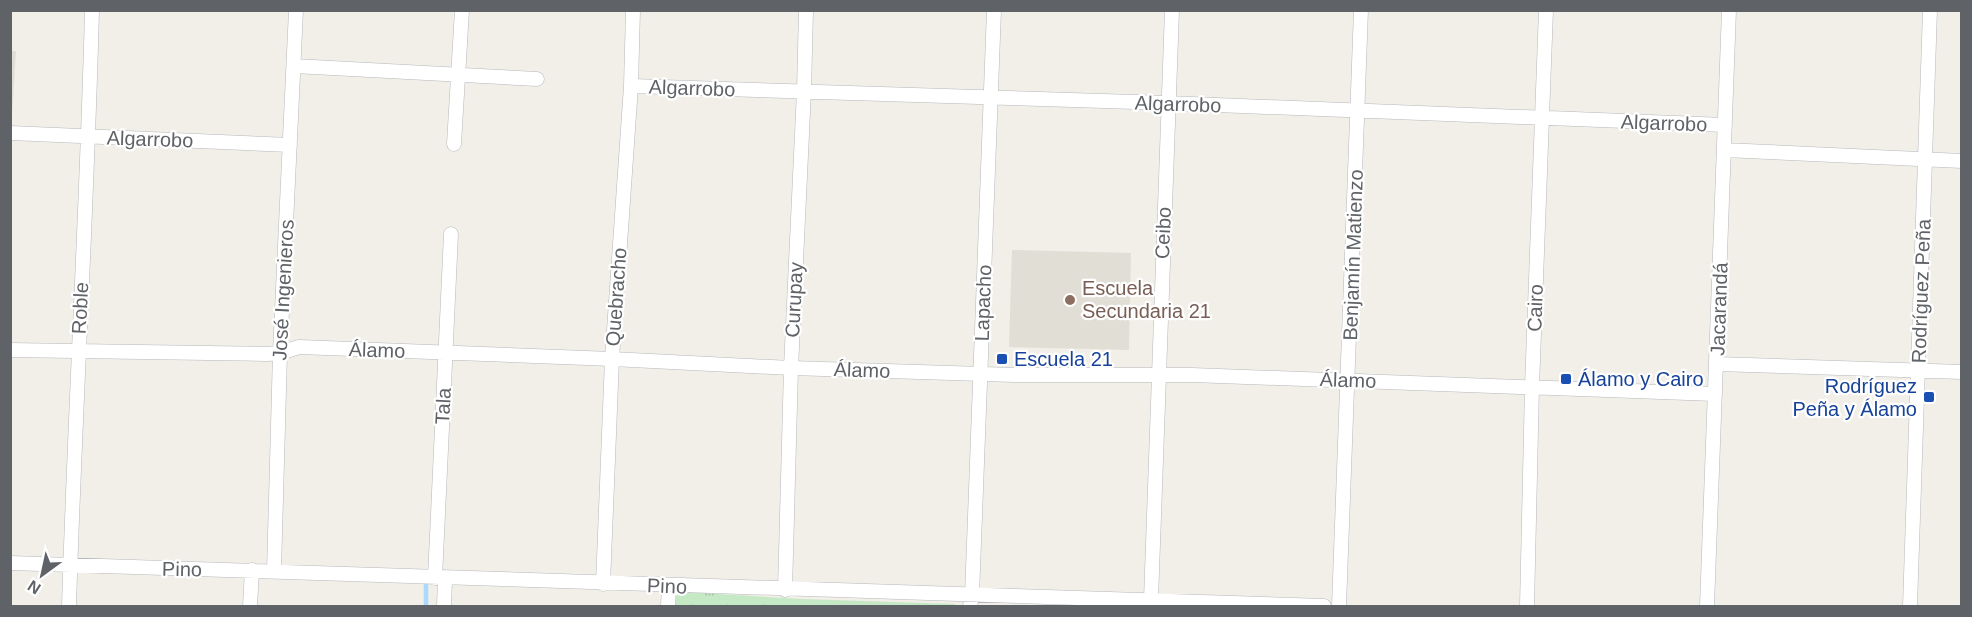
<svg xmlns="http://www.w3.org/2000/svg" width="1972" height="617" viewBox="0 0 1972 617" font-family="Arial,sans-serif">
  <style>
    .education { fill: #e1ded6 }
    .grass { fill: #c5e8c5 }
    .park { fill: url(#park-tufts) }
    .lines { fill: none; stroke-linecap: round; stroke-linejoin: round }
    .stream { stroke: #aadaff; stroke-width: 4.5 }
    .minor-casing { stroke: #b5b8bc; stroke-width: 15 }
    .minor { stroke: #fff; stroke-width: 14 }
    .education-dot { fill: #8d6e63; stroke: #fff; stroke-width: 2 }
    .transit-dot { fill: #1a4fb4; stroke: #fff; stroke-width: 2 }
    .labels { text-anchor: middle; stroke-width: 4.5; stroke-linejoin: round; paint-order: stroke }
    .street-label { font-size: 20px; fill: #5f6368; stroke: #fff }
    .education-label { font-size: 20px; fill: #785e54; stroke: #fff; text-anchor: start }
    .transit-label { font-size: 20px; fill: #164399; stroke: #fff; text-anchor: start }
  </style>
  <defs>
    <pattern id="park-tufts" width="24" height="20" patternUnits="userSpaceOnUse" patternTransform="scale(1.5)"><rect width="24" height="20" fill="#c5e8c5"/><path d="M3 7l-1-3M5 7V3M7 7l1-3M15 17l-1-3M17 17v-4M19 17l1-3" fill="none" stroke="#a3c0a4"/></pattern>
  </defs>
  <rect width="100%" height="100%" fill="#f1efe8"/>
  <path class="education" d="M10,51h6l-4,64h-2z
    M1012,250l119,3 -2,97 -120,-3z"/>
  <path class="grass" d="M801,599l154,5v2h-156z"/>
  <path class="park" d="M684,592l117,7 -2,7h-125v-9z"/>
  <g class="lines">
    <path class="stream" d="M426,606v-22"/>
    <defs>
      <path id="minor" d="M294,66l243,13
        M631,86l536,17 558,22
        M10,133l280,12
        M454,144l8,-134
        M1724,150l238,11
        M10,350l257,4 13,-1 19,-6 313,12 179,9 224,7h177l523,19
        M1717,364l245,8
        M10,563l1314,43
        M274,571l6,-218 16,-343
        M435,578l16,-344
        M603,584l9,-225 19,-273 2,-76
        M785,590l6,-222 13,-277 2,-81
        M1151,600l21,-590
        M69,606c6,-198 18,-397 23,-596
        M250,606l2,-36
        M444,606l1,-27
        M668,606l1,-20
        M970,606l2,-10 22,-586
        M1339,606l22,-596
        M1527,606l5,-219 14,-377
        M1707,606l22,-596
        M1910,606l20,-596"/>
    </defs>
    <use href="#minor" class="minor-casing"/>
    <use href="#minor" class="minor"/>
  </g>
  <circle class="education-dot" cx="1070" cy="300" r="6"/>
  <g class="transit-dot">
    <rect x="996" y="353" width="12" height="12" rx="3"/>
    <rect x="1560" y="373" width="12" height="12" rx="3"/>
    <rect x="1923" y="391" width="12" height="12" rx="3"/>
  </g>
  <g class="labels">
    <g class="street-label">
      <text transform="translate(692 88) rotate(2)" y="7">Algarrobo</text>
      <text transform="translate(1178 104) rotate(2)" y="7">Algarrobo</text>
      <text transform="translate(1664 123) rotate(2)" y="7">Algarrobo</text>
      <text transform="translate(150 139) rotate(2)" y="7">Algarrobo</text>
      <text transform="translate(1163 233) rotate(-88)" y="7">Ceibo</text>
      <text transform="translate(1353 255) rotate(-88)" y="7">Benjamín Matienzo</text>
      <text transform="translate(283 290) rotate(-87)" y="7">José Ingenieros</text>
      <text transform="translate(1921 291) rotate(-88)" y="7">Rodríguez Peña</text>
      <text transform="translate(616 297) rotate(-86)" y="7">Quebracho</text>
      <text transform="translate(794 300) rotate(-87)" y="7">Curupay</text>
      <text transform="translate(983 303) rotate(-88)" y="7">Lapacho</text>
      <text transform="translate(80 308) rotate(-87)" y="7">Roble</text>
      <text transform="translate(1535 308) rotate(-88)" y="7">Cairo</text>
      <text transform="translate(1719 309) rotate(-88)" y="7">Jacarandá</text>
      <text transform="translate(377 350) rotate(2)" y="7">Álamo</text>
      <text transform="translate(862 370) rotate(2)" y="7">Álamo</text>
      <text transform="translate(1348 380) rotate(2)" y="7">Álamo</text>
      <text transform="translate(443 406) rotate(-87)" y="7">Tala</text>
      <text transform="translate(182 569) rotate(1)" y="7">Pino</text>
      <text transform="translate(667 586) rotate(2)" y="7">Pino</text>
    </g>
    <g class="education-label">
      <text x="1082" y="295">Escuela<tspan x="1082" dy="23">Secundaria 21</tspan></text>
    </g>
    <g class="transit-label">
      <text x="1014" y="366">Escuela 21</text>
      <text x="1578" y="386">Álamo y Cairo</text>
      <text x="1917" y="393" text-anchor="end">Rodríguez<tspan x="1917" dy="23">Peña y Álamo</tspan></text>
    </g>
  </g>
  <rect width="1972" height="617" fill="none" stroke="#5f6368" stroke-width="24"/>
  <g transform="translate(42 575) rotate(213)" stroke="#ffffff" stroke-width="4.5" paint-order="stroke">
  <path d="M0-4.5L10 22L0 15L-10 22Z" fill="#5f6368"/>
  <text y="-9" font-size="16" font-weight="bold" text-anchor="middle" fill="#5f6368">N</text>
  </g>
</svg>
